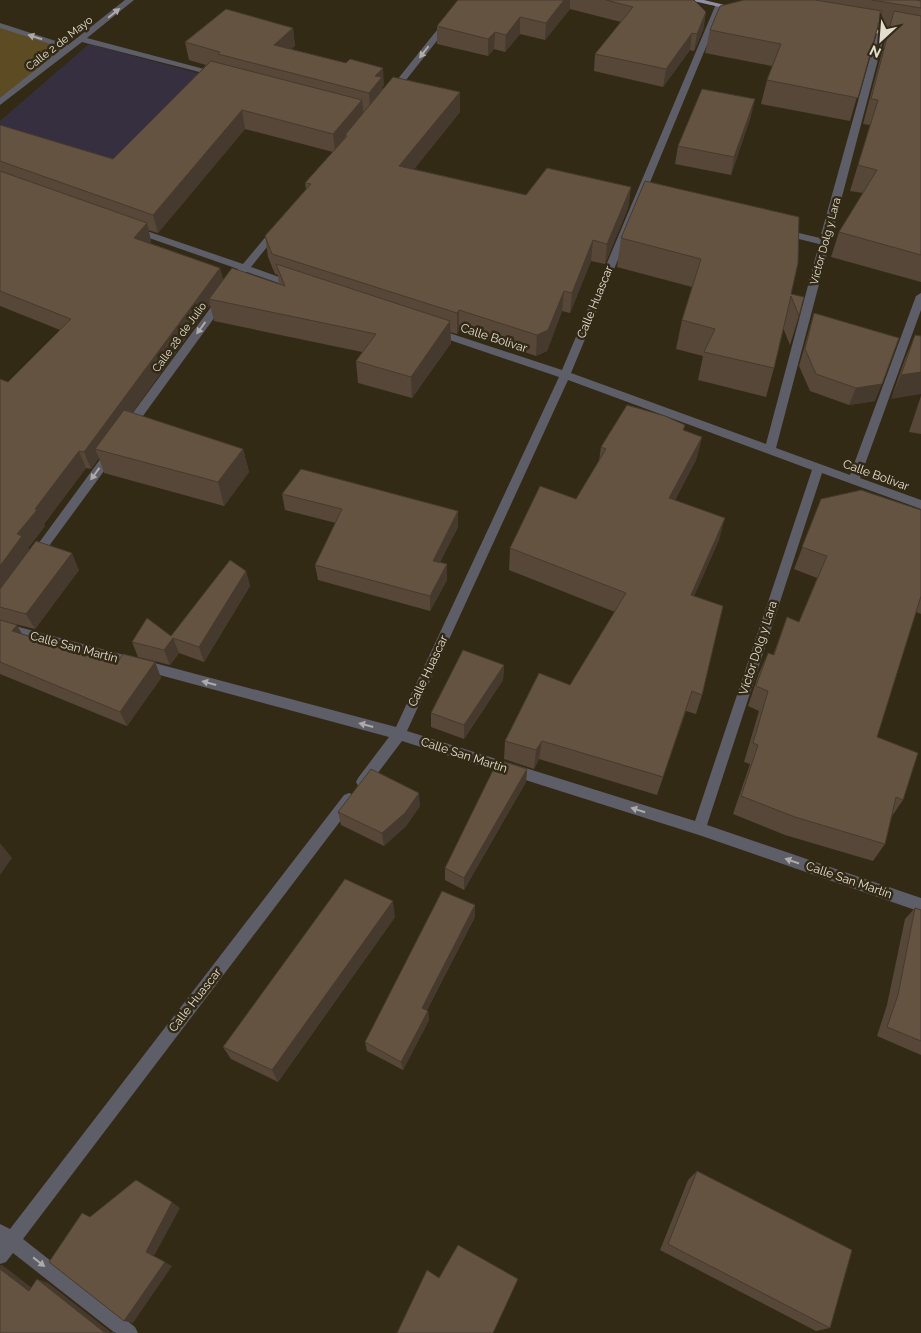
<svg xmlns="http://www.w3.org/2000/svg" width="921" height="1333" viewBox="0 0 921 1333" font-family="Raleway,sans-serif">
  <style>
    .education { fill: #362f40 }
    .green { fill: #5d4c23 }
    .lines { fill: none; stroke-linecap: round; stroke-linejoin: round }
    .minor { fill: #5e5e69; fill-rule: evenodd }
    .major { fill: #8f90a5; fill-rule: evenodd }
    .wall { fill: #564738; fill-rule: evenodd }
    .shaded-wall { fill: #463a2e }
    .building { fill: #645341; stroke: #463a2e }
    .oneway { fill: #adaaa7 }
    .labels { text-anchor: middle; stroke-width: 5; stroke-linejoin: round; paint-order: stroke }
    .far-street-label { font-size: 11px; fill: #e2ddd0; stroke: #332a16 }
    .street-label { font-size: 12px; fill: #e2ddd0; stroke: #332a16 }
  </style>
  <rect width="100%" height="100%" fill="#332a16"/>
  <path class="education" d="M89,44l145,39 -123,91 -111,-33v-20z"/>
  <path class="green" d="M0,25l70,23 -70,54z"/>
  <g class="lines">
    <path class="minor" d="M125,0h9l-47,38 132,35v4l-137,-35 -82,63v-7l63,-50 -63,-20v-5l68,22z
      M461,0h8l-74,94h-6v-4z
      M716,4l7,2 -152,367 195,71 53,-200 -40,-10 -2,-2 5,-3 38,9 57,-205 7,-2 1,2 -109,415 74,27 66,-179 5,-3v17l-61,168 61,22v9l-99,-36 -115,352 214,73v14l-222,-77 -297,-94 -34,45 -5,2 -5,-2 -2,-4 2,-4 31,-41 -389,-105v-10l396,105 163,-350 -127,-43 -1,-2 1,-2h8l122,40zM568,380l244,90 -117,351 -288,-90z
      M135,227l108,37 30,-36h6v4l-28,35 45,16 2,2 -5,3 -46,-16 -4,4h-6l-2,-2 3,-5 -106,-37v-4z
      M221,298l5,3 -1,2 -93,128h-8l-1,-3 1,-3 93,-126z
      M111,449l4,1 1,3 -1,3 -77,105h-8l-2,-3 2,-3 77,-105z
      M349,793l5,2 2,4 -2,4 -331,436 112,88 3,6h-23l-102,-80 -7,9 -6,2v-40l10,5 334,-434z"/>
    <path class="major" d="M689,0h15l37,9 -4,2z
      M858,27l63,9v4l-60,-9h-3z"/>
  </g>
  <path class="wall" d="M458,0h236l12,12 -3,18 -9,21 -4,-1 -27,37 -69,-16 1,-17 26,-32 -51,-13 -25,31 -25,-6 -15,18 -11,-3 -6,7 -51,-12v-18z
    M744,0h177v282l-90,-25 8,-25 24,-39 -13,-2 20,-66 -7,-1 25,-95 -11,-2 -27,94 -89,-17 6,-24 5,-14 -67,-13 5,-23z
    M293,28l2,18 -4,3 55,14 38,22 -2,2 1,3 77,2v20l-46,57 112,26 105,-8 -3,21 -23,56 -14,-3 -21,52 -8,-2 -15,40 -11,5 -77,-26 -2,4 -7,-2 1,11 -39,55 -54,-15 -2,-22 6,-9 -148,-31 -4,-16 -78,108 111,36 6,23 -25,34 -120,-33 -5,-15 -8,11 -5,-1 -42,56 1,2 -17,22 1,2 50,20 -44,59 -32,-8 19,13 95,29 38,-1 6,16 -34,48 -127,-52v-295l8,3 52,-52 -60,-24v-181l113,34 93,-94 -17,-5 -4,-18zM245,129l88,23 -28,31 1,6 -41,47 3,21 7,17 3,1 1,9 -56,-4 -3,-12 -70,-25 1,-2 -3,-11 10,3z
    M751,116l-20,59 -56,-11 3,-18z
    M645,181l146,113 8,22 -9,29 -7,-17 -9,40 -8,29 -68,-17 5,-24 -27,-7 6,-29 10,-33 -75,-20 4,-29z
    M814,313l61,88 -26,4 -39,-14 -11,-25 10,-36z
    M915,335l6,1 -30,63 14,-40z
    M921,396v38l-12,-2z
    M685,425l-2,5 19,7 -6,23 -21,40 44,40 -25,56 8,99 -6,19 -10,-3 -29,84 -118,-36 -5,10 -30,-10 1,-18 65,-56 45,-73 -106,-42 1,-22 66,-49 23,-38 2,-14z
    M282,494l176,17v16l-18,35 7,2v16l-17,31 -112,-31 -3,-15 21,-42 -51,-13z
    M821,499l100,11v104l-5,-2 -39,125 26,63 -11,16 -7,28 -12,17 -88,-26 -52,-21 17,-50 -6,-2 15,-51 -11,-5 11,-33 9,-20 5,2 14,-38 12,5 18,-44 -23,-9z
    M246,571l4,15 -46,76 -25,-9 -9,12 -32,-8 -6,-15 39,-6z
    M504,665l-1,15 -39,59 -33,-12v-14z
    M527,769l-1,13 -62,108 -19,-10v-12z
    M420,806l-14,20 -22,20 -43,-21 -3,-13z
    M915,908l6,2v145l-44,-19 10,-31 18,-86z
    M395,917l-117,165 -47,-23 -8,-12z
    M475,917l-48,93 1,1 1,9 -26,50 -36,-19 -2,-9z
    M697,1171l133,157 -14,3 -156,-81 28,-70z"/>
  <path class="shaded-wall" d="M564,0h6v9l-25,31 1,-17z
    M706,12l-3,18 -9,21 3,-17z
    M520,17v17l-15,18 1,-17z
    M293,28l2,18 -19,16 -2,-17z
    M495,32l-1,17 -6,7v-17z
    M692,33l-2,17 -27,37 3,-18z
    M383,68l1,17 -2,2 1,8 -13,16 -1,-18 6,-17z
    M460,92v20l-60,75 -1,-21z
    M755,99l-4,17 -20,59 3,-18z
    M362,100l2,18 -19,17v5l-10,12 -2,-18z
    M242,110l3,19 -87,104 -5,-18z
    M631,187l-3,21 -23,56 2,-20z
    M147,223l4,18 -12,15 -5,-18z
    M593,240l-2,21 -21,52 2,-20z
    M220,268l4,18 -15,13 1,6 -106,147 -9,-3 4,9 -8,11 -7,-17z
    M564,291l-2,20 -15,40 -11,5 1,-21z
    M459,310v20l-2,4v-21z
    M450,321l1,22 -39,55 -1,-21z
    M921,372v22l-30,5 10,-24z
    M882,384l-7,17 -26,4 7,-17z
    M702,437l-6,23 -32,60 5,-22z
    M243,449l6,23 -25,34 -6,-24z
    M79,451l7,17 -42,56 1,2 -17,22 2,4 -30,42v-28l17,-32 18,-25z
    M458,511v16l-25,49v-15z
    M725,518l-6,22 -34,76 6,-21z
    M72,553l7,17 -44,59 -9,-15z
    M447,564v16l-17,31v-15z
    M246,571l4,15 -46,76 -5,-15z
    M17,625l9,16 -14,-10z
    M173,638l6,15 -9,12 -6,-15z
    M155,662l6,16 -34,48 -7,-14z
    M504,665l-1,15 -39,59v-14z
    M542,741l-3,18 -5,10 2,-19z
    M527,769l-1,13 -62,108v-12z
    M419,793l1,13 -14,20 -22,20 -2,-13z
    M0,843l12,15 -12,17z
    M393,901l2,16 -117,165 -6,-12z
    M475,905v12l-52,100 -1,-9z
    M428,1011l1,9 -26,50 -2,-8z
    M172,1202l8,6 -26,48 18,10 -39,57 -9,-2 22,-69z
    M0,1265h2l38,29 -11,-3 -29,-22z
    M37,1279l11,4 64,50 -8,-1z"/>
  <path class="building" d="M458,0h106l-18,23 -26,-6 -14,18 -11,-3 -7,7 -51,-13z
    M606,0h88l12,12 -9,22 -5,-1 -26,36 -71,-15 38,-47z
    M744,0h71l67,11 -24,87 -91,-18 14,-36 -71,-14 10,-24z
    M872,0h44l5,1v7z
    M226,9l67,19 -19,17 72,18 4,-4 33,9 -8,8 7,1 -13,16 -151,-39 2,-2 -35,-10z
    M894,11l27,5v239l-82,-23 38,-62 -19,-5 20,-65 -7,-1z
    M211,61l151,39 -29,34 -91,-24 -89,105 -153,-54v-36l113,34z
    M393,77l67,15 -61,74 127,29 21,-27 84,19 -24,57 -14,-4 -21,53 -8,-2 -16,39 -11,5 -78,-25 -2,3 -185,-59 -7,-18 46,-52 -6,-1 42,-47 -2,-1z
    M702,89l53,10 -21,58 -56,-11z
    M0,171l147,52 -13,15 86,30 -136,184 -5,-1 -44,58 2,1 -20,24 5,2 -22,30v-187l8,3 63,-63 -71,-28z
    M645,181l154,36 -1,46 -7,31 13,3 -5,19 -8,-20 -17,72 -70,-16 11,-23 -33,-9 19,-61 -80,-21z
    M276,264l174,57 -39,56 -55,-16 20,-27 -167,-35 23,-31 53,18z
    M814,313l85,25 -17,46 -26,4 -40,-14 -11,-25z
    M915,335l6,1v36l-20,3z
    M627,405l38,11 20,9 -2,5 19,7 -33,61 56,20 -34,77 32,11 -21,89 -10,-4 -29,86 -121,-36 -6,9 -31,-9 34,-68 31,12 56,-92 -116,-45 30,-62 36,13 30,-50 -5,-2z
    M124,410l119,39 -25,33 -123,-33z
    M301,469l157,42 -25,50 14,3 -17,32 -115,-31 27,-56 -60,-15z
    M861,490l60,20v86l-44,141 41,16 -15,47 -7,-3 -11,47 -90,-27 -54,-21 17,-51 -5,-2 15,-52 -12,-5 12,-33 6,2 13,-38 12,5 28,-66 -25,-9 19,-48z
    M36,541l36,12 -46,61 -26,-7v-18z
    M230,560l16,11 -47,76 -26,-9 -9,12 -32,-8 15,-24 24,18z
    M0,620l17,5 -5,6 105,32 6,-9 32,8 -35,50 -120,-50z
    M463,650l41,15 -40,60 -33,-12z
    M498,760l29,9 -63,109 -19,-10z
    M371,769l48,24 -14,20 -23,20 -44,-21z
    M345,879l48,22 -121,169 -49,-23z
    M442,891l33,14 -53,103 6,3 -27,51 -36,-20z
    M915,908l6,2v131l-34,-14 11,-32z
    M697,1171l155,79 -22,78 -162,-84z
    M136,1180l36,22 -26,50 19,10 -41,59 -75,-59 33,-49 8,4z
    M458,1245l60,34 -25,54h-96l30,-63 12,8z
    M0,1269l29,22 8,-12 67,53 12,1h-116z"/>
  <defs><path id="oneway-solid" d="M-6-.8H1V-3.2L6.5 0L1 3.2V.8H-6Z" transform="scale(1.25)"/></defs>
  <g class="oneway">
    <use href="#oneway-solid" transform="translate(114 13) rotate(-39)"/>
    <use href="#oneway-solid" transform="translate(35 37) rotate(-162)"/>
    <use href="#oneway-solid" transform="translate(424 52) rotate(128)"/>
    <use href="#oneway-solid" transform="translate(201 328) rotate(126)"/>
    <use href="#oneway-solid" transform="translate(95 474) rotate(126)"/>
    <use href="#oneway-solid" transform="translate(209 683) rotate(-165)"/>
    <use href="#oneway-solid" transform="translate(366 725) rotate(-165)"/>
    <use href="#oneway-solid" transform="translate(638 810) rotate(-162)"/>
    <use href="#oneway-solid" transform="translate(792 861) rotate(-161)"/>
    <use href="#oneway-solid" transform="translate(39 1262) rotate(38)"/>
  </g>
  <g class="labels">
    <g class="far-street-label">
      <text transform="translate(59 43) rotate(-38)" y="4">Calle 2 de Mayo</text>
      <text transform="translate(825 241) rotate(-75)" y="4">Víctor Dolg y Lara</text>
      <text transform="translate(179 337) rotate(-54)" y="4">Calle 28 de Julio</text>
    </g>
    <g class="street-label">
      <text transform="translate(595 302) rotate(-68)" y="4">Calle Huascar</text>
      <text transform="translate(494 338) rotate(18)" y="4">Calle Bolivar</text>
      <text transform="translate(876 475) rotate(20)" y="4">Calle Bolivar</text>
      <text transform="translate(74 647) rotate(15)" y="4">Calle San Martín</text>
      <text transform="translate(758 648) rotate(-72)" y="4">Víctor Dolg y Lara</text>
      <text transform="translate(428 671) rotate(-65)" y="4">Calle Huascar</text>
      <text transform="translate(464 755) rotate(18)" y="4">Calle San Martín</text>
      <text transform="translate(849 880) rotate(19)" y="4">Calle San Martín</text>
      <text transform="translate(195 1000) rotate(-52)" y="4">Calle Huascar</text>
    </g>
  </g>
  <g transform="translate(881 40) rotate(206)" stroke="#332a16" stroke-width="4" paint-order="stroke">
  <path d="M0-4L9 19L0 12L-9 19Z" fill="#e2ddd0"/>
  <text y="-8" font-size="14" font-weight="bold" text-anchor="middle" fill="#e2ddd0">N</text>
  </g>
</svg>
